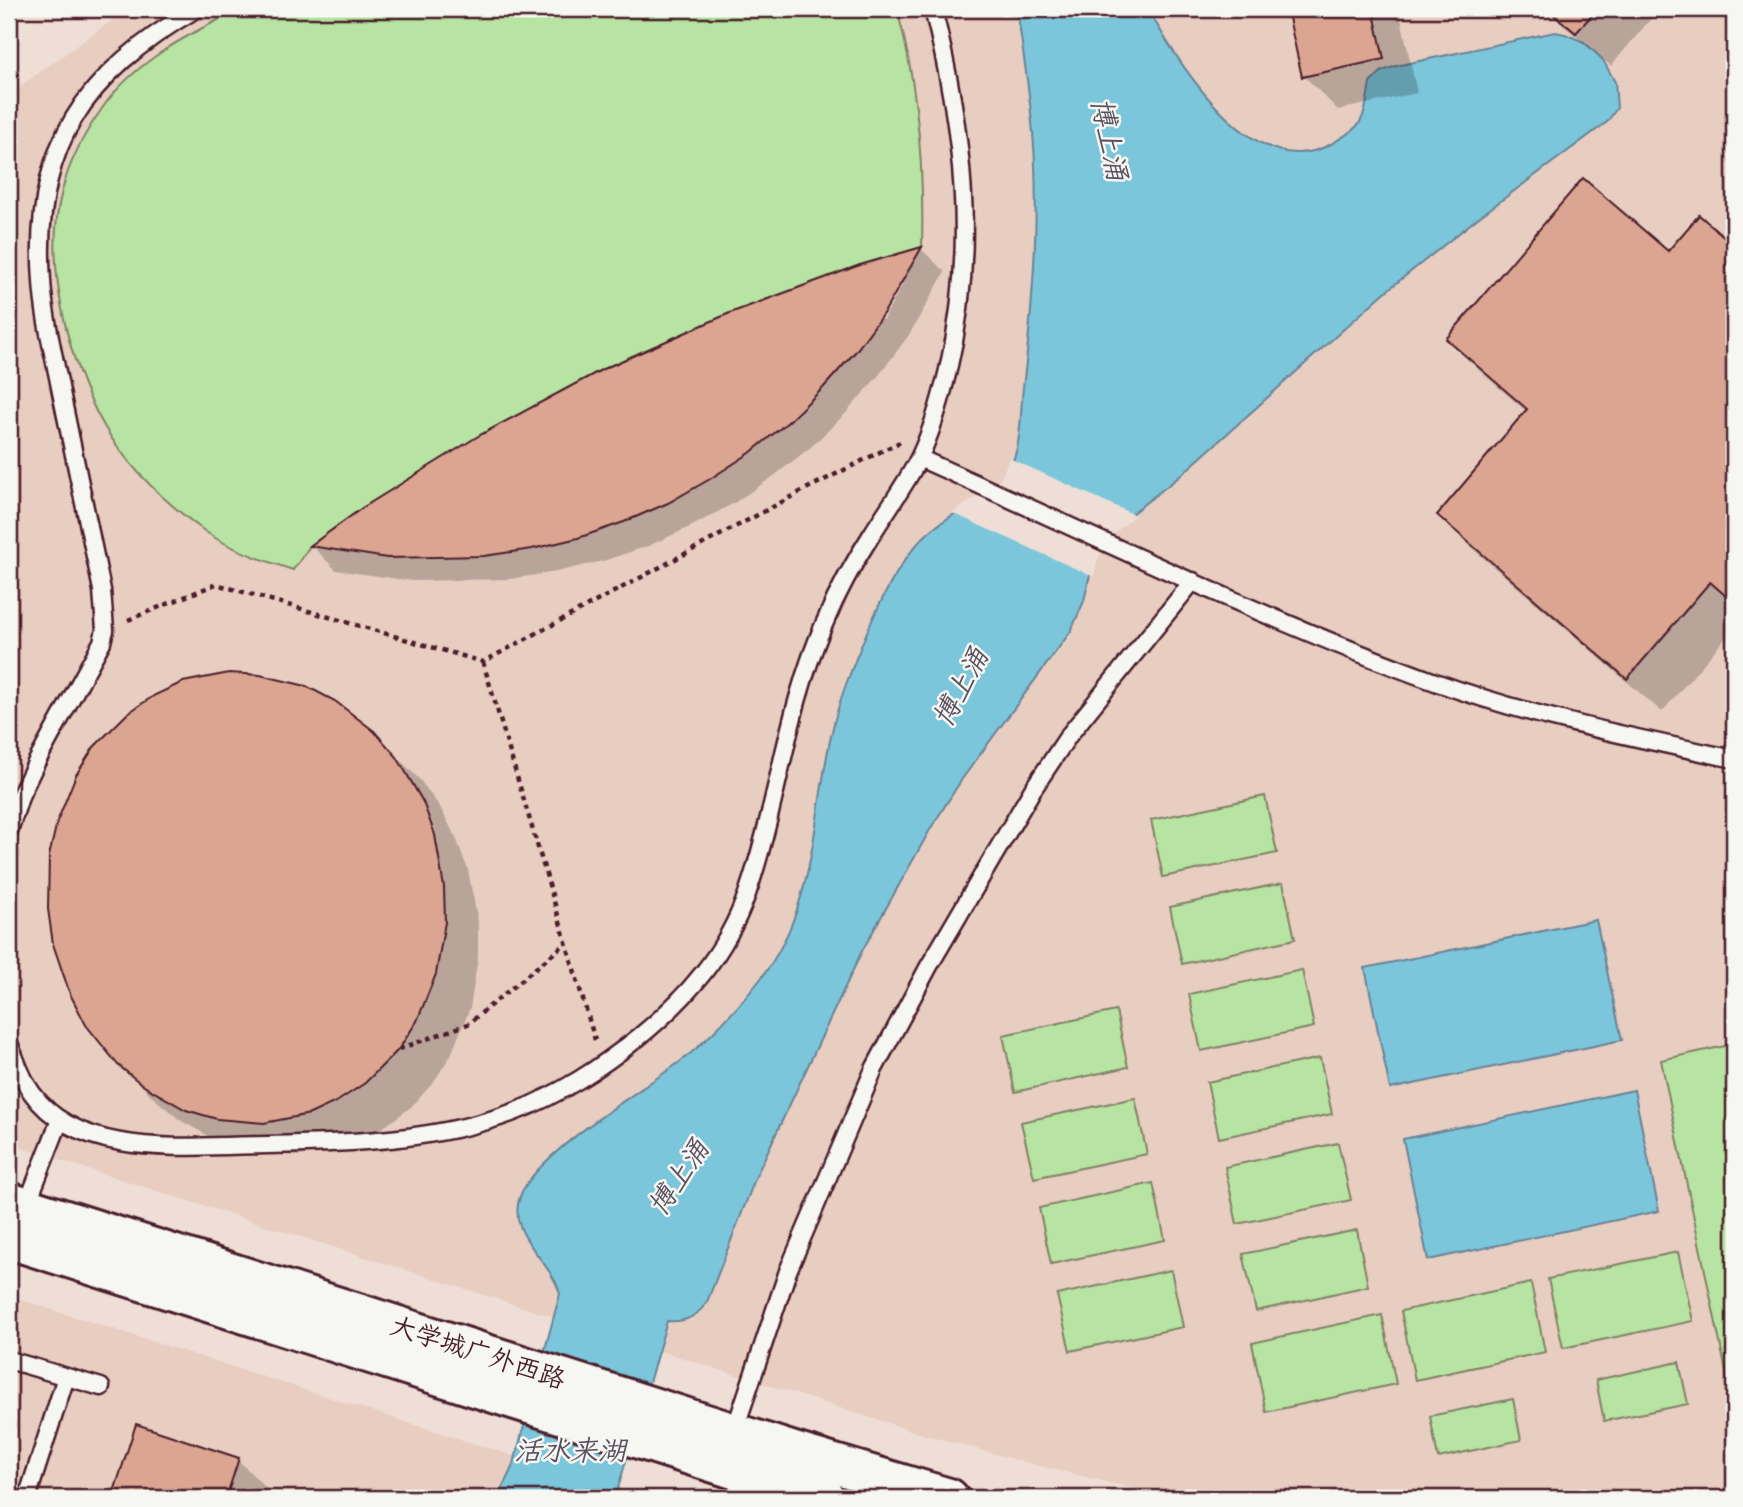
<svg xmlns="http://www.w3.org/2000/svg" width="1743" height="1507" viewBox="0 0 1743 1507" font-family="'Shantell Sans','LXGW WenKai TC',sans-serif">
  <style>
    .built { fill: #e8cdc1 }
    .green { fill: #b7e4a2; stroke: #808266; stroke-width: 2 }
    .water { fill: #7cc6db; stroke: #688395; stroke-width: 2 }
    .pier { fill: #eeded5 }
    .shadow { fill: #0003; fill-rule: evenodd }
    .building { fill: #dba591; stroke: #4a1f2b; stroke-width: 2 }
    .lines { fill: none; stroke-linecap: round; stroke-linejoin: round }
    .lane-casing { stroke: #4a1f2b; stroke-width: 21 }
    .secondary-casing { stroke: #4a1f2b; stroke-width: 44 }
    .path { stroke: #4a1f2b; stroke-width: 4.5; stroke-dasharray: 5 5; stroke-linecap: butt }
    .lane { stroke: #f6f6f2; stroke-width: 16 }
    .secondary { stroke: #f6f6f2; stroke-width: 38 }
    .labels { text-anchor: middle; stroke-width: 5; stroke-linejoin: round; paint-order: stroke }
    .street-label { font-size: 26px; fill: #4a1f2b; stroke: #f6f6f2 }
    .water-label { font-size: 28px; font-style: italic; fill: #595160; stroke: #f6f6f2 }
  </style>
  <rect width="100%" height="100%" fill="#eeded5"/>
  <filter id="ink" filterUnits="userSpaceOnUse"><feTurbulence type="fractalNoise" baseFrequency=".0143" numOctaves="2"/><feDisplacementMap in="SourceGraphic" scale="14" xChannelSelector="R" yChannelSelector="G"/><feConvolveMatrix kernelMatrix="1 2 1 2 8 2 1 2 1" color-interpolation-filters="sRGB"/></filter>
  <g filter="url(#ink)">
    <path class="built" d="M128,9h1606v1489h-550l-44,-8 -109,-26 -112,-31 -910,-289v-1050z
      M9,1296l637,202h-637z"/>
    <path class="green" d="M240,9h657c21,77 27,158 25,238l-62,18 -130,48 -127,56 -123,66 -118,73 -52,38 -17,24c-30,-10 -61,-20 -87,-38 -39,-28 -78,-65 -102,-106 -36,-63 -61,-164 -42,-235 7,-28 22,-57 39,-81 33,-49 88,-76 139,-101z
      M1265,796l12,57 -114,24 -12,-57z
      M1283,883l12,56 -113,25 -12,-57z
      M1302,970l12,57 -113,24 -12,-57z
      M1116,1011l12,56 -113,25 -12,-57z
      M1734,1044v366l-73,-350z
      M1320,1058l12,56 -113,24 -12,-56z
      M1135,1098l12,56 -113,24 -13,-56z
      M1338,1143l13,57 -114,24 -12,-57z
      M1153,1183l12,57 -114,24 -12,-56z
      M1357,1230l11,56 -112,25 -13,-57z
      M1678,1252l15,69 -130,27 -15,-69z
      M1171,1270l12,57 -113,24 -13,-56z
      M1531,1283l14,69 -130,28 -14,-69z
      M1382,1315l14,69 -130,28 -14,-69z
      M1679,1362l9,42 -84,17 -8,-41z
      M1513,1399l8,41 -83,18 -8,-42z"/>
    <path class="water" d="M1017,9h131c30,54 105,176 181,136 37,-20 34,-24 41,-62l12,-12 14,-5 159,-34 10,2 19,8 19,18 12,22 2,26 -10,14 -128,95 -95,76 -204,183 -63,49 -24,36 -9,40 -13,30 -109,148 -31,49 -69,123 -105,223 -50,128c-10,15 -23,21 -40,19l-51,174 4,3h-122l16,-35 46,-169c-9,-35 -56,-60 -39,-100 18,-42 121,-104 160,-133 30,-23 54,-50 78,-80 67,-84 50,-194 85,-291 17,-46 47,-124 84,-157 26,-24 60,-31 81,-64 13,-21 11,-56 14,-81 9,-74 15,-148 12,-223 -2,-53 -11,-105 -18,-156z
      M1596,920l26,120 -232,49 -25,-121z
      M1634,1090l25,121 -231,49 -25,-121z"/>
    <path class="pier" d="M1009,458l126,57 -27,24 -11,23 -3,15 -142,-64 41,-27 9,-10z"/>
    <path class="shadow" d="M1289,9h110l18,84 -79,17 -34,-34z
      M1544,9h115l-48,57z
      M1699,217l35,31v380l-72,84 -189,-163 -34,-34 88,-103 -45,-39 -34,-34 220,-86z
      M921,249l24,23 -36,63 -30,40 -32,37 -35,34 -38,30 -40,27 -42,23 -44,20 -45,15 -47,11 -47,7 -97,2 -76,-11 -23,-23 50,-37 497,-243zM899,284h4l-20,36 -3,-2z
      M385,745l35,35 20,27 16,31 12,32 10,52v35l-8,51 -19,47 -18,28 -22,24 -38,28 -29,12 -45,9 -46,-3 -31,-9 -42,-24 -25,-21 -35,-35z
      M137,1426l101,34 34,34 -1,4h-157z"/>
    <path class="building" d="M1287,9h86l11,50 -82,18z
      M1547,9h50l-21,24z
      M1583,178l85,73 31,-36 35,30v358l-24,-21 -83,97 -190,-164 90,-106 -81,-70z
      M922,247l-37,64 -29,40 -33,37 -35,34 -38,31 -40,26 -42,24 -44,19 -46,16 -46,11 -48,7 -97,2 -77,-12 52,-38 118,-73 123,-66 127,-56 130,-48z
      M229,673l31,2 46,11 29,15 39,30 23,26 26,45 12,33 9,52 1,35 -9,52 -19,47 -18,28 -34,34 -27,18 -28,13 -46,9 -47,-4 -31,-9 -42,-24 -26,-21 -32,-40 -16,-31 -17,-50 -5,-35 1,-53 8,-34 19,-47 18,-28 34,-34 27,-18 28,-13z
      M136,1424l103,34 -13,40h-114z"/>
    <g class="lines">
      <defs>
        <path id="lane" d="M919,458c172,76 342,161 519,225 95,34 197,55 296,76
          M9,831l12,-37 15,-31 66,-121 3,-12 -3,-40c-14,-66 -27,-132 -41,-198 -7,-37 -17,-74 -19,-111 -10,-134 42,-207 154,-272
          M9,1043c7,17 12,35 23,50 41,58 130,55 194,53 95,-3 198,0 288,-34 47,-18 86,-44 125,-75 48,-39 87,-84 108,-143 31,-89 39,-185 78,-272 13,-31 29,-60 47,-88 16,-26 35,-51 48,-78 13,-27 21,-57 28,-86 29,-122 15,-241 -15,-361
          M25,1209l35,-89
          M9,1360l92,27
          M733,1435l55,-164 86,-202 55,-103 104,-177 36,-54 124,-154
          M27,1498l39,-121"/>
        <path id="secondary" d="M9,1202l785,250 155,46
          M9,1239l816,259"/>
      </defs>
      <use href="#lane" class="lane-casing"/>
      <use href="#secondary" class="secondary-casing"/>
      <path class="path" d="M128,620l88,-36 267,78 323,-173 94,-47
        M483,662l112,378
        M399,1049l69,-25 98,-81"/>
      <use href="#lane" class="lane"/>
      <use href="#secondary" class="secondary"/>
    </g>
  </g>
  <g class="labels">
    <g class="street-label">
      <text transform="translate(478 1352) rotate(18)" y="9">大学城广外西路</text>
    </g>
    <g class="water-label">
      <text transform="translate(1110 139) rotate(78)" y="10">博上涌</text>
      <text transform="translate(960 687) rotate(-62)" y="10">博上涌</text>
      <text transform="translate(678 1177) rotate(-56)" y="10">博上涌</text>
      <text x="570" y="1460">活水来湖</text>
    </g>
  </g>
  <rect width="1743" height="1507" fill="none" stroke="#f6f6f2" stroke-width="35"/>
  <rect x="18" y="18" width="1708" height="1472" fill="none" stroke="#4a1f2b" stroke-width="2.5" filter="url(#ink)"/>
</svg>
